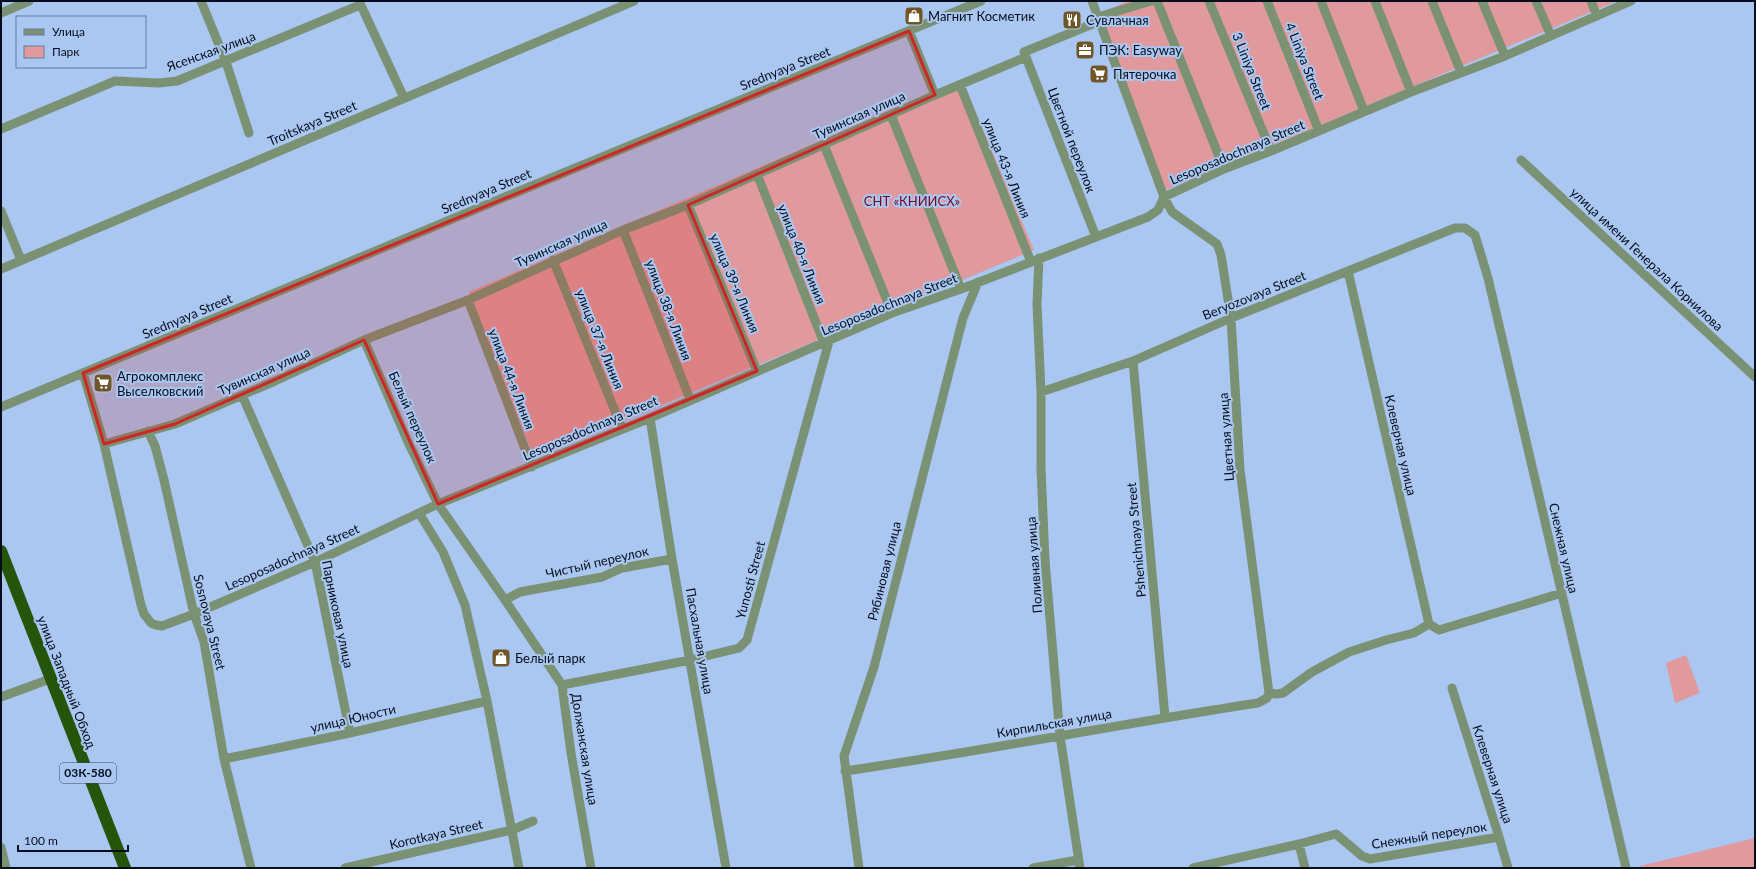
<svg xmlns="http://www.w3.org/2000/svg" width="1756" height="869" viewBox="0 0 1756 869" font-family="Lato,sans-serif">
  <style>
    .green { fill: #e0999c }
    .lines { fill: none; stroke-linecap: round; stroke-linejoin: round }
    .minor { stroke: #7b9173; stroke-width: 9 }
    .highway { stroke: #26540a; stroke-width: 12 }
    .marked { fill: #cc2727; fill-opacity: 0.2; stroke: #cc2727; stroke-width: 3; stroke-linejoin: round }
    .labels { text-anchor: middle; stroke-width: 4; stroke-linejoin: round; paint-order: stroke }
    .shield { fill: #a9c7f1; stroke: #36465c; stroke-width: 1 }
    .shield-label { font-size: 12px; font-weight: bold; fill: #050e1c }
    .poi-label { font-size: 13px; fill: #050e1c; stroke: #a9c7f1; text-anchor: start }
    .street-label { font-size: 13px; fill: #050e1c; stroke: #a9c7f1 }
    .park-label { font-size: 13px; fill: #780422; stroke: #a9c7f1 }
  </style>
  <rect width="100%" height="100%" fill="#a9c7f1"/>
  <path class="green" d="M1128,1h489l-456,191 -68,-176z
    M962,80l72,170 -500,208 -65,-166z
    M1686,655l14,38 -25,10 -9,-40z
    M1755,838v30h-114l-1,-2z"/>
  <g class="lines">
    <path class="minor" d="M201,1l25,61 23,71
      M359,1l45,97
      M1157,1l67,168
      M1209,1l62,150
      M1267,1l52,130
      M1321,1l43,110
      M1375,1l36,91
      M1432,1l29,71
      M1482,1l23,55
      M1536,1l15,35
      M1591,1l6,15
      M1,13l28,-12
      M1098,17l53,-16
      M909,31l26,64
      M960,85l71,177
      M891,115l70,174
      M1,129l114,-48 44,2 18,-2 183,-76
      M824,145l68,168
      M1521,160l234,217
      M757,174l67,169
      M688,205l69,166
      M1,211l20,49
      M623,230l67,169
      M1096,237l-72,-185 76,-31
      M1039,258l-2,46 4,88v77l4,91 15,176 20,132
      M553,260l69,168
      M1,269l633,-268
      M1348,271l81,353
      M468,300l64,167
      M364,340l44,102 30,62 67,96 57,85 9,68 20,115
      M1133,361l32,356
      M83,373l21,71 37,161 3,9 7,9 5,2 6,1 32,-12 121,-52 123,-58 212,-86 242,-105 69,-24 187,-72 10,-7 6,-13 60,-28 47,-18 140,-59 94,-36 126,-55
      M1041,392l92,-31 98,-43 224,-90h10l10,7 13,43 138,590
      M242,395l73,167 35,171
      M1,407l521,-217 459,-189
      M650,418l22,141 54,309
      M148,431l7,15 9,34 30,134 10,28 20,117 27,109
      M104,444l71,-20 100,-43 89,-41 104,-40 155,-70 65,-25 247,-110 91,-38
      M419,513l24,39 22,53 22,96 32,167
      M505,600l15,-8 82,-15 20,-9 50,-9
      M1429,624l10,6 123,-37
      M562,685l128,-25 49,-12 8,-8 82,-299
      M1452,688l47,149 9,31
      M1269,693l8,1 6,-1 29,-21 37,-20 37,-12 28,-7 15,-9
      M1,697l49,-18
      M224,759l126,-26 137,-32
      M845,771c138,-20 275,-47 413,-68l9,-5 2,-5 -29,-223 -9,-152 -10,-63 -4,-11 -45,-32 -8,-15 -72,-196
      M1299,844l6,24
      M1,847l5,21
      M345,868l167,-38 21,-9
      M859,868l-15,-112 30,-89 81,-318 8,-31 15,-36
      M1033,868l45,-8
      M1193,868l106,-24 37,-10 26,22 8,3 129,-22"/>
    <path class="highway" d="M1,551l124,317"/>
  </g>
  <path class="marked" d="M909,31l26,64 -247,110 69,166 -319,133 -74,-164 -189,84 -71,20 -21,-71z"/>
  <defs>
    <symbol id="shop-square" viewBox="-11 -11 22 22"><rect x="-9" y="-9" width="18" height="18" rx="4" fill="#715427" stroke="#a9c7f1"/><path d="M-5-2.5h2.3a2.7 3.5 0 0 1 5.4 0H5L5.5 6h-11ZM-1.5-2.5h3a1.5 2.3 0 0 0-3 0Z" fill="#fff"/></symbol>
    <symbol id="restaurant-square" viewBox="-11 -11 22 22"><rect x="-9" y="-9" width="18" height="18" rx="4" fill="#715427" stroke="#a9c7f1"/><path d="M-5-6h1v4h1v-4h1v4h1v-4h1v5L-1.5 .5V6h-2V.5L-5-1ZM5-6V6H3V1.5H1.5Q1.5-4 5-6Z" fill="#fff"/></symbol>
    <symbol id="office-square" viewBox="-11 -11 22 22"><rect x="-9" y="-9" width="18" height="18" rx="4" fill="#715427" stroke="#a9c7f1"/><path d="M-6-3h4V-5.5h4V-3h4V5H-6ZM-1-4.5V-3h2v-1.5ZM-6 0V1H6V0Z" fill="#fff"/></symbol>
    <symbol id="supermarket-square" viewBox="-11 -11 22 22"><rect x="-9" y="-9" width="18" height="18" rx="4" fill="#715427" stroke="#a9c7f1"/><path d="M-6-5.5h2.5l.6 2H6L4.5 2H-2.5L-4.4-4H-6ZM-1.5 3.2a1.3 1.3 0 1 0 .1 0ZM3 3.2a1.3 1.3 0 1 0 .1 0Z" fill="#fff"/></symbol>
  </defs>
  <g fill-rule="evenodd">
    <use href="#shop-square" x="903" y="5" width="22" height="22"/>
    <use href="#restaurant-square" x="1061" y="9" width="22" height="22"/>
    <use href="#office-square" x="1074" y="39" width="22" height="22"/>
    <use href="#supermarket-square" x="1088" y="63" width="22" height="22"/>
    <use href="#supermarket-square" x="92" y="372" width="22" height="22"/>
    <use href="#shop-square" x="490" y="647" width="22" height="22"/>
  </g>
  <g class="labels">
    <rect class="shield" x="60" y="763" width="56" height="20" rx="3"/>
    <g class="shield-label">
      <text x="88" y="777">03К-580</text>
    </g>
    <g class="poi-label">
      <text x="928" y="21">Магнит Косметик</text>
      <text x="1086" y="25">Сувлачная</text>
      <text x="1099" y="55">ПЭК: Easyway</text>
      <text x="1113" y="79">Пятерочка</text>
      <text x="117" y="381">Агрокомплекс<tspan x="117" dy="15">Выселковский</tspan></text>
      <text x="515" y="663">Белый парк</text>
    </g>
    <g class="street-label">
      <text transform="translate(211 51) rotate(-20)" y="5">Ясенская улица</text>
      <text transform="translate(1305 61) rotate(68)" y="5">4 Liniya Street</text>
      <text transform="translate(785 68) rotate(-22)" y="5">Srednyaya Street</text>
      <text transform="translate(1252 71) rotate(68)" y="5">3 Liniya Street</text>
      <text transform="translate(859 115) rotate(-24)" y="5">Тувинская улица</text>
      <text transform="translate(312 123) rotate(-23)" y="5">Troitskaya Street</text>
      <text transform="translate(1072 140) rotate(69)" y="5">Цветной переулок</text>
      <text transform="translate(1237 152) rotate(-23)" y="5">Lesoposadochnaya Street</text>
      <text transform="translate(1007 168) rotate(68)" y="5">улица 43-я Линия</text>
      <text transform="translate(486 191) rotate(-23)" y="5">Srednyaya Street</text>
      <text transform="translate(561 243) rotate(-24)" y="5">Тувинская улица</text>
      <text transform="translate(802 254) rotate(68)" y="5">улица 40-я Линия</text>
      <text transform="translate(1647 259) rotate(43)" y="5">улица имени Генерала Корнилова</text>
      <text transform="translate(735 283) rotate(67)" y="5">улица 39-я Линия</text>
      <text transform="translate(1254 295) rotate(-22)" y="5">Beryozovaya Street</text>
      <text transform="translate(889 304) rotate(-22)" y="5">Lesoposadochnaya Street</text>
      <text transform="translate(669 310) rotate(69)" y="5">улица 38-я Линия</text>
      <text transform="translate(187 316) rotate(-23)" y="5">Srednyaya Street</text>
      <text transform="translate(600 339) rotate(68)" y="5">улица 37-я Линия</text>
      <text transform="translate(264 371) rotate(-24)" y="5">Тувинская улица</text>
      <text transform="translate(512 379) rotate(69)" y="5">улица 44-я Линия</text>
      <text transform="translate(413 417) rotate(66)" y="5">Белый переулок</text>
      <text transform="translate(590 428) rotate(-23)" y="5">Lesoposadochnaya Street</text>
      <text transform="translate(1226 437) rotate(-94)" y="5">Цветная улица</text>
      <text transform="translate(1401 445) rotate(77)" y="5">Клеверная улица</text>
      <text transform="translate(1136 540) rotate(-95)" y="5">Pshenichnaya Street</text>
      <text transform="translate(1564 548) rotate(77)" y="5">Снежная улица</text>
      <text transform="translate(292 557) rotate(-24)" y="5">Lesoposadochnaya Street</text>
      <text transform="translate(597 562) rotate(-13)" y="5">Чистый переулок</text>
      <text transform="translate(1034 565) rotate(-94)" y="5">Поливная улица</text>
      <text transform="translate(884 571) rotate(-76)" y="5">Рябиновая улица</text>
      <text transform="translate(750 580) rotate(-75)" y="5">Yunosti Street</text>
      <text transform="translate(338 614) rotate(78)" y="5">Парниковая улица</text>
      <text transform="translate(210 622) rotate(76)" y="5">Sosnovaya Street</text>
      <text transform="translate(700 641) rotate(80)" y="5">Пасхальная улица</text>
      <text transform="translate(67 682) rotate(69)" y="5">улица Западный Обход</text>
      <text transform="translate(353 718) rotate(-13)" y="5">улица Юности</text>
      <text transform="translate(1054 723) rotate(-10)" y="5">Кирпильская улица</text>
      <text transform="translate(585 749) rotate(81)" y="5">Должанская улица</text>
      <text transform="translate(1493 774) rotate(72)" y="5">Клеверная улица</text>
      <text transform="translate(436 834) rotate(-13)" y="5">Korotkaya Street</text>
      <text transform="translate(1429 835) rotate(-9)" y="5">Снежный переулок</text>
    </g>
    <g class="park-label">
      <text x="912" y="206">СНТ «КНИИСХ»</text>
    </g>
  </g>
  <rect width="1756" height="869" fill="none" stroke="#050e1c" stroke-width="4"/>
  <rect x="16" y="16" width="130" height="52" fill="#a9c7f1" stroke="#677d9c"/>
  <rect x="24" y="29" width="20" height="6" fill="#7b9173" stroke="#677d9c"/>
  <text x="52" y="36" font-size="12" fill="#050e1c">Улица</text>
  <rect x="24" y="46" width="20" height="12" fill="#e0999c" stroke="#677d9c"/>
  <text x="52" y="56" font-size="12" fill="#050e1c">Парк</text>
  <path d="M18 845v6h110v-6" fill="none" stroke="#050e1c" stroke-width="2"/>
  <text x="24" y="845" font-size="12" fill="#050e1c" stroke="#a9c7f1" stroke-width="3" paint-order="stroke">100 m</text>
</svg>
